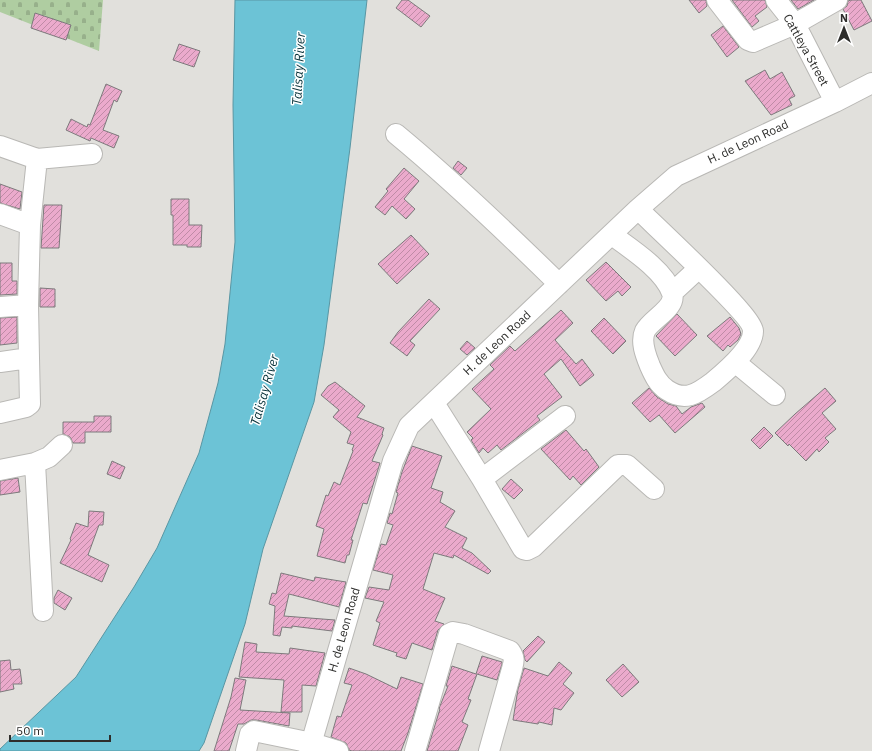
<svg xmlns="http://www.w3.org/2000/svg" width="872" height="751" viewBox="0 0 872 751" font-family="'IBM Plex Sans',sans-serif">
  <style>
    .cemetery { fill: url(#cemetery-stones) }
    .water { fill: #6cc3d6; stroke: #5996a3 }
    .building { fill: url(#building-hatch); stroke: #7d7a7c }
    .lines { fill: none; stroke-linecap: round; stroke-linejoin: round }
    .minor-casing { stroke: #b9b8b5; stroke-width: 22 }
    .minor { stroke: #fff; stroke-width: 20 }
    .labels { text-anchor: middle; stroke-width: 3; stroke-linejoin: round; paint-order: stroke }
    .street-label { font-size: 12px; fill: #2e2e2c; stroke: #fff }
    .water-label { font-size: 13px; font-style: italic; fill: #07323a; stroke: #fff }
  </style>
  <defs>
    <pattern id="cemetery-stones" width="16" height="16" patternUnits="userSpaceOnUse"><rect width="16" height="16" fill="#afcda1"/><path d="M2 7V4a2 2 0 0 1 4 0v3zM10 15v-3a2 2 0 0 1 4 0v3z" fill="#97b08b"/></pattern>
    <pattern id="building-hatch" width="6" height="6" patternUnits="userSpaceOnUse"><rect width="6" height="6" fill="#ebaacc"/><path d="M-1 1l2-2M0 6l6-6M5 7l2-2" fill="none" stroke="#bf8ba6"/></pattern>
  </defs>
  <rect width="100%" height="100%" fill="#e1e0dc"/>
  <path class="cemetery" d="M0,0h103l-4,51 -99,-39z"/>
  <path class="water" d="M235,0h132l-17,148 -26,197 -10,57 -51,147 -18,75 -41,119 -5,8h-199v-2l76,-72 58,-90 23,-39 42,-95 19,-70 7,-39 10,-102 -2,-137z"/>
  <path class="building" d="M402,0h6l22,16 -9,11 -25,-19z
    M689,0h17l1,6 -8,7z
    M732,0h33l2,7 -12,9 4,5 -7,6z
    M791,0h23l-16,9z
    M851,0h10l11,21 -18,9 -11,-21 4,-3 1,-5z
    M35,13l36,12 -5,15 -35,-12z
    M723,26l16,21 -12,10 -16,-22z
    M179,44l21,7 -6,16 -21,-7z
    M765,70l5,9 12,-7 13,24 -6,3 3,6 -21,10 -26,-34z
    M106,84l16,7 -5,11 -3,-2 -11,30 16,6 -5,12 -23,-10 -1,3 -24,-11 5,-11 16,8 1,-3 2,1z
    M458,161l9,7 -6,7 -8,-7z
    M404,168l15,13 -15,18 11,10 -9,10 -14,-13 -7,9 -10,-8 13,-16 -2,-2z
    M0,184l22,8 -2,17 -20,-6z
    M171,199h18v26h13l-1,22h-14v-2h-14v-30h-2z
    M44,205h18l-3,43h-18z
    M411,235l18,19 -32,30 -19,-20z
    M606,262l25,25 -9,9 -4,-5 -12,10 -20,-21z
    M0,263h12v18h5v13l-17,1z
    M40,288l15,1v18h-15z
    M429,299l11,10 -30,32 5,4 -8,11 -17,-13 8,-11z
    M561,310l12,13 -18,17 21,24 6,-5 12,16 -14,11 -19,-27 -17,15 18,23 -25,19 3,4 -39,30 -4,-5 -9,8 -5,-5 -4,5 -8,-13 2,-2 -6,-6 24,-23 -19,-20 22,-20 -4,-4 20,-19 5,5z
    M677,314l20,21 -22,21 -19,-20z
    M17,317v26l-17,2v-27z
    M730,317l9,11 2,6 -3,6 -8,7 -2,-2 -5,6 -16,-15z
    M604,318l22,23 -13,13 -22,-23z
    M467,341l8,7 -8,7 -7,-6z
    M335,382l30,24 -8,11 27,11 -2,6 1,1 -11,26 8,2 -13,41 -4,-1 -12,37h2l-4,15h-2l-2,8 -28,-7 7,-27 -8,-3 10,-31 2,1 6,-14 6,3 13,-34 -1,-1 2,-5 -7,-2 4,-11 -18,-15 6,-7 -18,-15 7,-9z
    M649,388l8,9 11,7 8,2 6,8 9,-7 11,-4 3,4 -30,26 -16,-18 -9,7 -18,-19z
    M825,388l11,13 -14,12 14,16 -11,9 4,4 -10,10 -2,-3 -11,12 -17,-17 -1,2 -13,-13 20,-19z
    M94,416h17v16h-26v11h-12l-3,-6 -7,-3v-12h31z
    M764,427l9,9 -13,13 -9,-9z
    M566,430l18,21 2,-2 13,18 -18,18 -8,-9 -3,4 -29,-31z
    M412,446l30,10 -11,32 12,4 -3,10 15,9 -10,16 22,11 -5,10 10,5 19,18 -3,3 -34,-19 -1,3 -19,-5 -11,36 22,9 -10,23 9,3 -6,6 -6,20 -20,-7 -6,16 -10,-3 1,-3 -24,-8 7,-22 -4,-2 8,-19 -19,-4 4,-11 20,3 4,-15 -20,-5 8,-26 5,1 7,-20 -6,-2 3,-10 2,1 6,-21 -2,-1 6,-20z
    M112,461l13,6 -5,12 -13,-5z
    M18,478l2,14 -20,3v-14z
    M511,479l12,11 -9,9 -12,-10z
    M89,511l15,1 -1,13h-4l-11,30 21,10 -7,17 -42,-19 11,-23 -1,-1 6,-16 12,4z
    M281,573l33,8 1,-4 31,5 -7,25 -50,-13 -5,22 51,4 -3,11 -40,-5v2l-10,-1 -2,9 -7,-1 2,-29 -6,-2 3,-11 4,1z
    M58,590l14,8 -7,12 -11,-7v-5z
    M538,636l7,6 -18,20 -2,-2 -2,-9z
    M245,642l12,2 -1,8 33,2 1,-6 35,5 -9,33 -14,-1v27h-21l3,-32 -45,-3z
    M482,656l20,6v2l-5,16 -20,-6 -9,25 3,1 -9,22 6,3 -10,26h-31l13,-42h-1l1,-3 8,-20h-2l6,-20 24,8z
    M10,660l1,10 9,-1 2,15h-9l1,5 -14,3v-31z
    M559,662l13,11 -9,11 11,9 -13,17 -7,-2 -2,17 -13,-3 -1,2 -25,-4 5,-31 6,-21 24,8z
    M623,664l16,18 -17,15 -16,-17z
    M349,668l17,6 31,15 4,-12 22,7 -15,49 -7,18h-49l-3,-1 -3,-7 -15,-6 6,-21 4,1 11,-32 -8,-2z
    M235,678l11,2 -6,30 50,3 -1,13 -33,-6h-5l-7,4h-6l-9,27h-15l17,-54z"/>
  <g class="lines">
    <defs>
      <path id="minor" d="M717,0l31,40 5,2 42,-18 42,-24
        M776,0l19,24 40,78
        M396,134c57,47 110,98 163,150
        M0,146l37,13 -7,66 -2,80 -28,2
        M37,159l55,-5
        M0,214l30,11
        M612,235c19,14 52,35 60,58 5,15 -21,26 -27,38 -5,11 1,25 5,35 4,9 8,18 17,24 18,12 30,4 46,-8 12,-10 40,-33 40,-51 0,-15 -98,-105 -115,-122
        M672,293l27,-25
        M0,362l29,-4 -1,-53
        M735,362l40,33
        M434,403l48,76 41,70 4,1 6,-3 85,-82h9l27,24
        M0,413l26,-6 4,-3 -1,-46
        M35,463l14,-6 13,-12
        M0,470l35,-7 8,148
        M482,479l83,-63
        M246,751l4,-17 4,-3 58,12 26,8
        M309,751l84,-290 16,-35 229,-217 38,-33 159,-74 37,-19
        M415,751l34,-117 4,-2 11,2 46,17c5,7 4,10 2,18l-23,82"/>
    </defs>
    <use href="#minor" class="minor-casing"/>
    <use href="#minor" class="minor"/>
  </g>
  <g class="labels">
    <g class="street-label">
      <text transform="translate(806 50) rotate(61)" y="4">Cattleya Street</text>
      <text transform="translate(748 142) rotate(-25)" y="4">H. de Leon Road</text>
      <text transform="translate(497 343) rotate(-43)" y="4">H. de Leon Road</text>
      <text transform="translate(344 630) rotate(-74)" y="4">H. de Leon Road</text>
    </g>
    <g class="water-label">
      <text transform="translate(298 69) rotate(-87)" y="5">Talisay River</text>
      <text transform="translate(264 390) rotate(-74)" y="5">Talisay River</text>
    </g>
  </g>
  <g transform="translate(844 28)" stroke="#ffffff" stroke-width="3" paint-order="stroke">
  <path d="M0-3L7 15L0 10L-7 15Z" fill="#2e2e2c"/>
  <text y="-6" font-size="11" font-weight="bold" text-anchor="middle" fill="#2e2e2c">N</text>
  </g>
  <path d="M10 735v6h100v-6" fill="none" stroke="#2e2e2c" stroke-width="2"/>
  <text x="16" y="735" font-size="12" fill="#2e2e2c" stroke="#ffffff" stroke-width="3" paint-order="stroke">50 m</text>
</svg>
